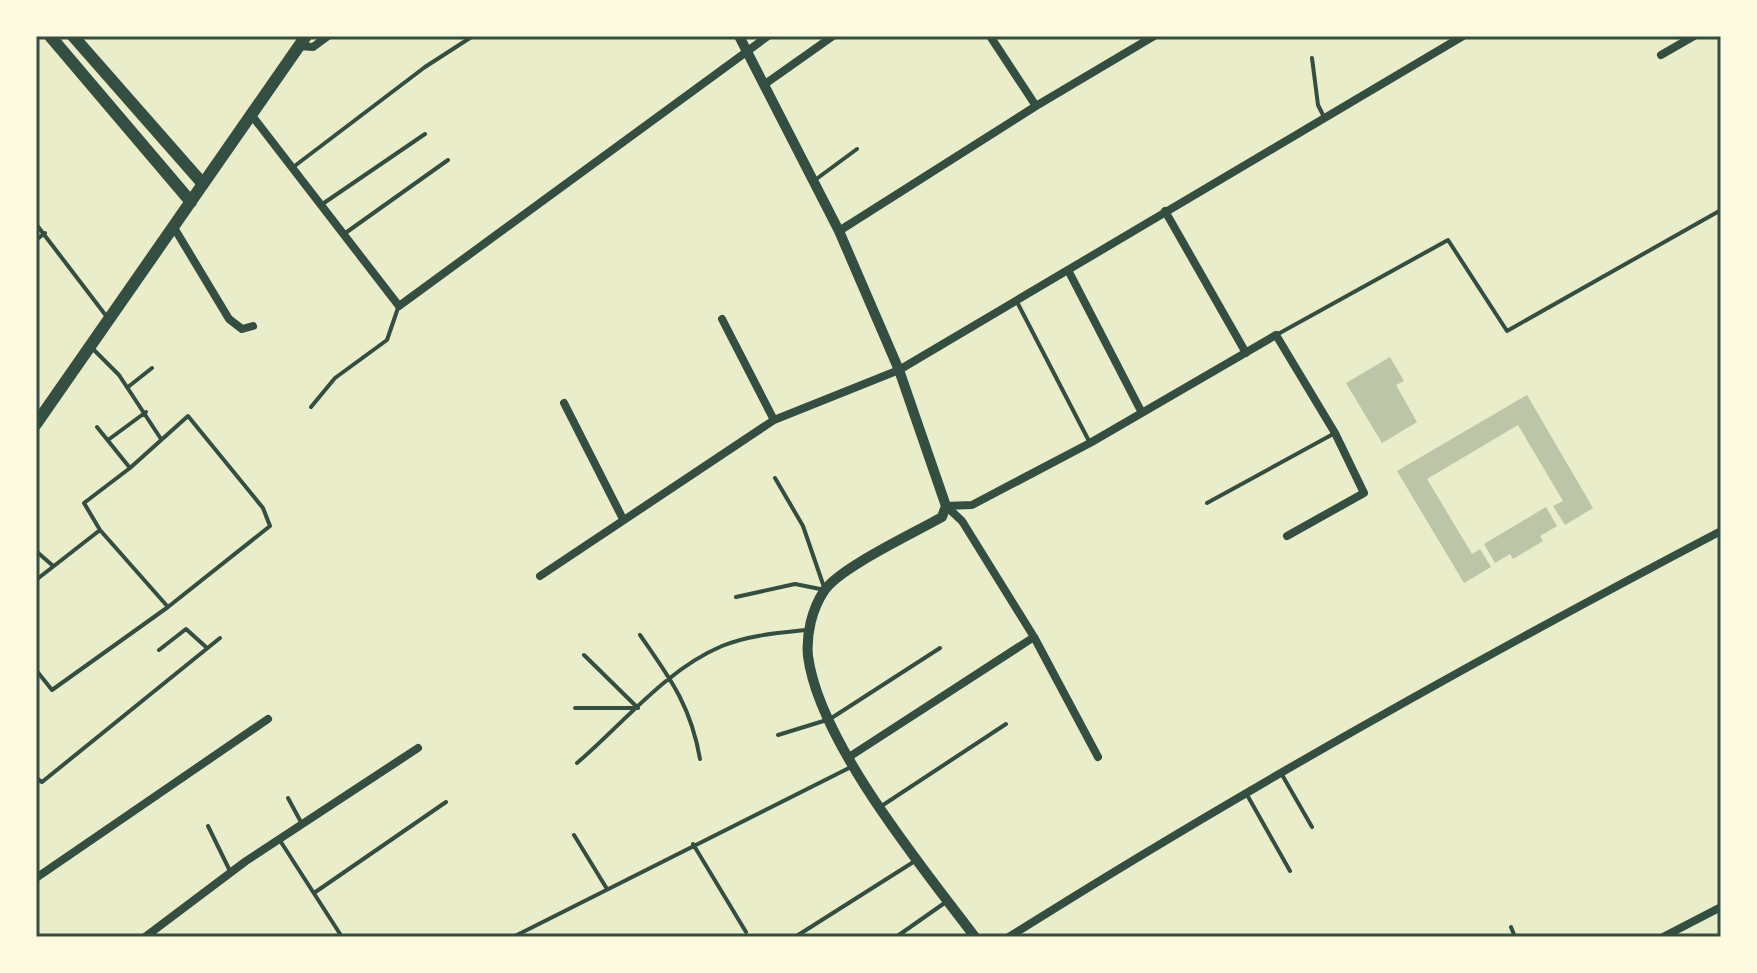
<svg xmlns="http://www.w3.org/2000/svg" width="1757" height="973" viewBox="0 0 1757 973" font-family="Cabin,sans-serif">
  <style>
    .building { fill: #bcc5a7 }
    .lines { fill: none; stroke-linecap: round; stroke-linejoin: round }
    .service { stroke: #344e41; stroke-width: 4 }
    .minor { stroke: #344e41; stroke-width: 8 }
    .tertiary { stroke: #344e41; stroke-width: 10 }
    .secondary { stroke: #344e41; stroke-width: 12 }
    .neatline { fill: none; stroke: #344e41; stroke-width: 3 }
  </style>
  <rect width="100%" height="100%" fill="#e9edc9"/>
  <path class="building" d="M1390,357l14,24 -8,4 21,37 -35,21 -36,-60z
    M1527,395l66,113 -28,17 -12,-19 10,-5 -45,-76 -91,54 45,75 8,-5 11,18 -27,16 -67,-112z
    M1546,507l11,19 -17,10 3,5 -30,18 -3,-5 -15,9 -11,-19z"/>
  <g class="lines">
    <path class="service" d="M1312,58l6,47 6,12
      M292,168l133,-101 48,-31
      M815,180l42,-31
      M321,205l104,-71
      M36,224l71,93
      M344,234l104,-74
      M36,240l9,-7
      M1017,302l73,141
      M1278,334l170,-94 59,91 214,-121
      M93,349l26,26 42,64
      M128,387l24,-19
      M311,407l24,-29 52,-38 11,-32
      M97,427l33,41
      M108,440l38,-28
      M1207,503l128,-70
      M36,551l16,14
      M36,580l64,-50
      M736,597l59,-13 30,6 -22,-64 -28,-48
      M640,635c30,43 51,71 60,124
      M159,650l27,-21 20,18
      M584,655l54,53
      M36,670l16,20 116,-83 102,-81 -7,-18 -75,-92 -58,52 -46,35 16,27 68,77
      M575,708h61
      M778,735l52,-16 110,-71
      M577,763c46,-39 88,-93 145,-117 27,-11 56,-13 85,-16
      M1281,773l31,54
      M36,778l6,4 178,-144
      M1246,793l44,78
      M288,798l14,26
      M880,807l126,-83
      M208,826l22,45
      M574,835l33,54
      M279,839l63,98
      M693,844l53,88
      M314,893l132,-91
      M1511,927l4,10
      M513,937l338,-170
      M795,937l120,-76
      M896,937l50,-35"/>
    <path class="minor" d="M990,36l46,70
      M299,46l14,1 15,-11
      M1661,55l33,-19
      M765,84l68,-48
      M253,117l146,189 369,-270
      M1165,211l81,142
      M173,226l56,93 13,10 11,-3
      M839,231l197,-125 118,-70
      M1068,270l73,141
      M722,319l52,101
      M564,403l59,116
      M946,506l26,-1 118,-62 186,-108 59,98 29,60 -77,43
      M946,506l16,15 72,116 64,120
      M540,576l234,-156 125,-50 564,-334
      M849,757l185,-120
      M36,878l232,-159
      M145,937l101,-76 172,-113
      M1009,937c231,-146 470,-279 712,-406
      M1663,937l58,-30"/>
    <path class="tertiary" d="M739,36l100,195 60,139 47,136 -4,11c-28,16 -103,51 -118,74 -12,18 -18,43 -16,65 11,86 115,212 167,281"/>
    <path class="secondary" d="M50,36l141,166
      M73,36l130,148
      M36,424l270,-388"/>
  </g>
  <rect width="1757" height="973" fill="none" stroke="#fefae0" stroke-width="76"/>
  <rect x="38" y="38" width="1681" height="897" class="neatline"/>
</svg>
